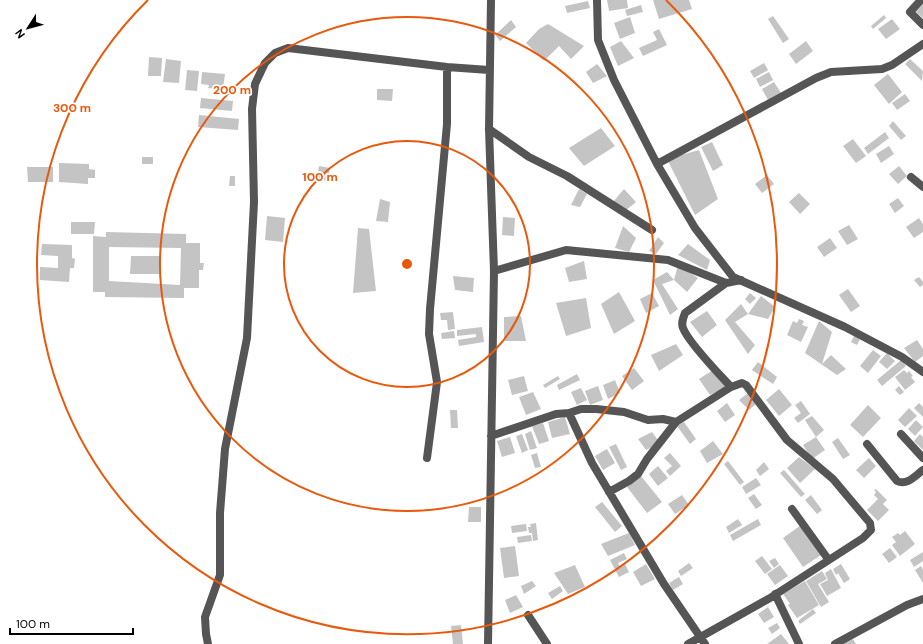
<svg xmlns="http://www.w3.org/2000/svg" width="923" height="644" viewBox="0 0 923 644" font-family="'DM Sans',sans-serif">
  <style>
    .building { fill: #c4c4c4; fill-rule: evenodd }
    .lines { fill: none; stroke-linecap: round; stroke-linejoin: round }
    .street { stroke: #555; stroke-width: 8 }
    .ring { fill: none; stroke: #e8590c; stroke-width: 2 }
    .centre { fill: #e8590c; stroke: #fff; stroke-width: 2 }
    .ring-label { font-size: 12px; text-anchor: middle; font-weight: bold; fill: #e8590c; stroke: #fff; stroke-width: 3.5; stroke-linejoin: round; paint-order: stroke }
  </style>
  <rect width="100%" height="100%" fill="#fff"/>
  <path class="building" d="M607,0h20l1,8 -19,3z
    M653,0h36l3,9 -33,10z
    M588,1l2,7 -23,5 -2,-7z
    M923,4v14l-7,-6z
    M641,5l2,7 -16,4 -2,-6z
    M884,15l2,3 -13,11 -2,-3z
    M773,16l16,23 -6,4 -15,-24z
    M630,17l5,16 -15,6 -6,-16z
    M892,19l8,10 -14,10 -8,-10z
    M511,20l5,7 -16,14 -5,-6z
    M548,24l36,22 -13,13 -12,-13 -15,15 -18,-18 13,-14z
    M659,29l8,16 -24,11 -4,-8 18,-8 -4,-8z
    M621,41l13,17 -16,8 -8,-19z
    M806,41l7,10 -17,13 -7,-10z
    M149,57l13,1 -1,18h-13z
    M166,59l15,2 -2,22 -16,-1z
    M910,59l13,12 -1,10 -17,-17z
    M764,63l4,7 -14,8 -4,-7z
    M597,64l10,12 -14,7 -7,-11z
    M187,70l12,1 -2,20 -12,-1z
    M202,72l23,2 -2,15 -15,-1 1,-3 -8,-1z
    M769,72l4,8 -13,7 -4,-8z
    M888,74l14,18 -13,12 -15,-19z
    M774,82l7,11 -13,7 -6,-11z
    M377,89h16l-1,12 -15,-1z
    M905,94l5,7 -13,9 -5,-7z
    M201,98l32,3 -1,10 -32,-3z
    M199,115l40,4 -1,11 -40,-3z
    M893,121l13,15 -5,4 -12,-14z
    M601,128l14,18 -31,20 -15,-18z
    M885,132l4,6 -21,16 -4,-6z
    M853,139l13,17 -10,7 -13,-17z
    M712,142l11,23 -10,6 -12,-24z
    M889,146l5,8 -13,9 -5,-9z
    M699,150l19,49 -23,16 -28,-56z
    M142,157h11v7h-11z
    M59,163l30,1v5l6,1v8h-7v6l-29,-2z
    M319,166l11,2 -2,13 -11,-2z
    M899,166l8,10 -9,8 -9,-10z
    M27,167h26v15h-25z
    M767,175l7,9 -12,9 -7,-9z
    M230,176h5v10h-6z
    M579,189l8,5 -7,13 -9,-2z
    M624,189l12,13 -12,10 -11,-10z
    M799,193l11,11 -10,10 -11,-12z
    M898,198l6,8 -9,7 -6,-9z
    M380,199l10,3 -2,20 -12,-1z
    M267,216l18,2 -2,24 -18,-2z
    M503,217l12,1 -1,18 -12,-1z
    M919,218l4,6v8l-9,6 -8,-11z
    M71,222h24l-1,12h-23z
    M849,225l9,14 -11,6 -9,-14z
    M623,226l13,12 -7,14 -14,-4z
    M358,228l11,1 7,62 -23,2z
    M106,232l80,2v9h14v20h4l-1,7h-4v18h-15v10l-79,-1v-5h-12v-56l13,1zM109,247l72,1 -1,37 -71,-4z
    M658,237l6,6 -8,11 -7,-3z
    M830,238l7,10 -13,9 -7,-10z
    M42,244l30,1v13l3,1 -1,9h-4l-1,14 -29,-2v-13l18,1v-12l-17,-1z
    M688,244l22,16 -3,10 -29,-15z
    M131,256h29v18h-30z
    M584,261l3,18 -18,3 -4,-14z
    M678,265l20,13 -11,14 -13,-12z
    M667,272l7,8 -12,4 16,25 -8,6 -17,-35z
    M453,276l21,2 -1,14 -18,-2z
    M919,277l4,5v3l-3,2 -6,-7z
    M848,289l12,17 -9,6 -12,-17z
    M619,292l16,29 -21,13 -13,-30z
    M652,293l7,13 -13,7 -6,-14z
    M750,293l6,5 -6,6 -5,-5z
    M761,296l14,11 -7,12 -20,-5z
    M586,298l5,30 -25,8 -10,-33z
    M741,304l7,10 -13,8 20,23 -7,9 -23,-34z
    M707,311l10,14 -15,12 -12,-15z
    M453,312l2,17 -7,1 -1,-10h-6l-1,-7z
    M521,316l5,25h-22v-24z
    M799,319l5,2 -2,4 6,2 -7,15 -14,-7 6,-14 4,2z
    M819,321l13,11 -10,32 9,-9 15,14 -9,6 -32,-22z
    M482,327l2,15 -25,4 -1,-6 18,-3v-3l-19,2v-6z
    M454,331l1,7 -13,1 -1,-6z
    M854,336l6,3 -3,6 -6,-3z
    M917,340l6,9v7l-8,6 -11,-14z
    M676,344l7,11 -24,16 -8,-16z
    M873,350l8,6 -13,17 -8,-7z
    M887,353l8,8 -8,8 -8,-7z
    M901,360l5,6 -24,20 -5,-6z
    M758,362l19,15 -4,7 -21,-14z
    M634,368l10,13 -12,9 -10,-14z
    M713,370l13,17 -16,8 -11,-16z
    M904,370l3,3 2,-2 4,5 -2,1 4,5 -10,8 -10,-13z
    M577,374l3,6 -21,10 -2,-5z
    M524,376l4,15 -16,4 -4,-15z
    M558,376l2,3 -15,9 -2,-3z
    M615,380l5,13 -12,6 -5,-14z
    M598,386l5,14 -13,5 -5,-14z
    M899,386l5,6 -4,3 -5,-5z
    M581,388l6,12 -10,5 -6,-13z
    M779,389l13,16 -13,11 -13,-16z
    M533,392l8,17 -15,6 -7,-18z
    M748,393l8,11 -7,6 -10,-10z
    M801,401l9,13 -12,9 -4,-5 7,-5 -6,-8z
    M727,403l8,12 -10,7 -8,-11z
    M919,403l4,4v10l-9,-9z
    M868,405l13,13 -18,19 -13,-12z
    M909,408l8,8 -12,11 -7,-7z
    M450,410h7l1,18h-7z
    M812,416l12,14 -8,7 -11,-17z
    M565,417l5,17 -18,4 -4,-16z
    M916,420l7,7 -8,9 -7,-7z
    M684,422l12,17 -6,5 -13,-18z
    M543,423l6,18 -10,3 -7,-18z
    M531,431l6,17 -7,2 -5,-16z
    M652,432l8,11 -14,7 -8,-11z
    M522,434l6,16 -6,3 -6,-17z
    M920,434l3,3v13l-9,-9z
    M510,437l5,16 -13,4 -5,-16z
    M816,437l9,13 -13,9 -9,-14z
    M838,438l12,17 -7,4 -11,-17z
    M713,441l10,13 -16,9 -7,-12z
    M616,444l11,23 -6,3 -12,-23z
    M607,449l8,14 -12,7 -8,-14z
    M537,453l4,14 -6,1 -4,-13z
    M670,453l11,13 -11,10 -4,-5 6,-5 -8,-8z
    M799,457l16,12 -15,14 -13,-15z
    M869,458l7,8 -12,12 -8,-8z
    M728,461l16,21 -4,3 -16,-21z
    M764,462l5,7 -9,7 -4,-6z
    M658,466l10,12 -10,8 -9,-12z
    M784,470l21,24 -4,3 -21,-24z
    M641,476l21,26 -15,11 -20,-26z
    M756,478l5,7 -15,9 -4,-7z
    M876,489l11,11 -4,4 6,6 -11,11 -11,-11 11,-11 -4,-4 2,-3 -2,-2z
    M754,494l8,11 -6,4 -8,-11z
    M682,495l7,10 -14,9 -7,-10z
    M811,495l11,15 -5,4 -12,-14z
    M602,502l20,24 -7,6 -20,-25z
    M469,507h12v15h-13z
    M738,519l4,6 -13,8 -3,-6z
    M758,519l3,6 -28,16 -3,-6z
    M536,523l2,17 -5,1 -1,-8h-3l-1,-6h3l-1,-3z
    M526,524l1,7 -15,2 -1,-7z
    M801,525l20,30 -18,12 -20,-29z
    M905,531l10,13 -15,12 -8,-11 4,-3 -4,-5 6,-4 2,2z
    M629,533l6,12 -27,11 -7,-12z
    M531,535l1,6 -14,2 -1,-6z
    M515,546l4,30 -15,2 -4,-30z
    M890,548l7,9 -8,6 -7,-9z
    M923,552v9l-9,6 -4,-7z
    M624,553l3,6 -9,4 2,4 5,-3 4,8 -10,5 -9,-17z
    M762,556l10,13 -7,5 -10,-13z
    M775,558l4,6 -5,4 -5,-7z
    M689,563l4,5 -12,8 -3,-5z
    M646,564l9,15 -14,7 -8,-14z
    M841,564l9,15 -6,4 -6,-10 -2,2 -3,-6z
    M575,565l10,22 -17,7 -14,-21z
    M780,565l8,11 -13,9 -8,-11z
    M921,566l2,4v13l-8,-13z
    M831,569l10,19 -14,8 -7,-12 8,-4 -3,-7z
    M822,571l5,8 -9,5 11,18 -8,5 -15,-26z
    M679,577l4,7 -10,6 -4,-7z
    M532,581l4,5 -12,8 -3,-8z
    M805,581l14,24 -22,13 -9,-13 2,-1 -7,-10z
    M560,586l3,5 -11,8 -4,-6z
    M516,595l7,12 -13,6 -5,-13z
    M768,607l6,10 -10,6 -6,-9z
    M813,609l3,4 -16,11 -2,-3z
    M777,623l3,5 -8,6 -4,-6z
    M461,625l2,19h-10l-2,-18z
    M781,634l8,10h-22z
    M853,639l3,5h-13z"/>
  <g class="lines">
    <path class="street" d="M597,0l1,40 16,40 43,84 38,64 38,49 112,50 57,30 21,15
      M921,0l-11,12 13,13
      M489,129l40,28 38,19 85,54
      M657,164l159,-86 15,-6 51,-3 10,-4 31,-21
      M911,177l12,10
      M494,271l72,-21 102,10 58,23 15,-3
      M726,283l-41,30c-2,5 -4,10 -2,15 5,14 36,46 48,59
      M569,413l12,-4h15l28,3 24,8 15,-1 13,3
      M901,434l22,24
      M491,436l65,-22 13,-1 23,50 72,121 41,60
      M867,444l30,37c10,5 18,-5 26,-11
      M427,458l10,-76 -8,-48 1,-25 17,-185v-57
      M609,492l20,-11 9,-7 9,-15 29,-37 55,-35 11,-4 4,2 41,55 46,39 37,44 1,7 -8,8 -93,60 -82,46
      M792,509l36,50
      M775,594l24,50
      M528,615l19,29
      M208,644l-2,-10 -1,-17 15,-42v-62l5,-64 22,-111 7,-136 -2,-93 3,-25 10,-21 10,-10 13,-5 159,19 42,3
      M488,644l6,-373 -5,-142 2,-129
      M835,644l72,-39 16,-6"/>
  </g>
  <g class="ring">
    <circle cx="407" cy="264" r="123"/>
    <circle cx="407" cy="264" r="247"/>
    <path d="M666 0A370 370 0 1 1 148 0"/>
  </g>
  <circle cx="407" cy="264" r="6" class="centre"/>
  <g class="ring-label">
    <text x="232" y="94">200 m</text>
    <text x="72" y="112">300 m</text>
    <text x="320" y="181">100 m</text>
  </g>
  <g transform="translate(28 28) rotate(234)" stroke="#ffffff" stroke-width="3" paint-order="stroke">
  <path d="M0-3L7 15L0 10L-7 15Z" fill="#000000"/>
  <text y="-6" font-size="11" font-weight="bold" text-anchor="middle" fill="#000000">N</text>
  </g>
  <path d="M10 628v6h123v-6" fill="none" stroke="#000000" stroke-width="2"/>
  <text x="16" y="628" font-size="12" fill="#000000" stroke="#ffffff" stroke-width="3" paint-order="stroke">100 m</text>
</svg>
